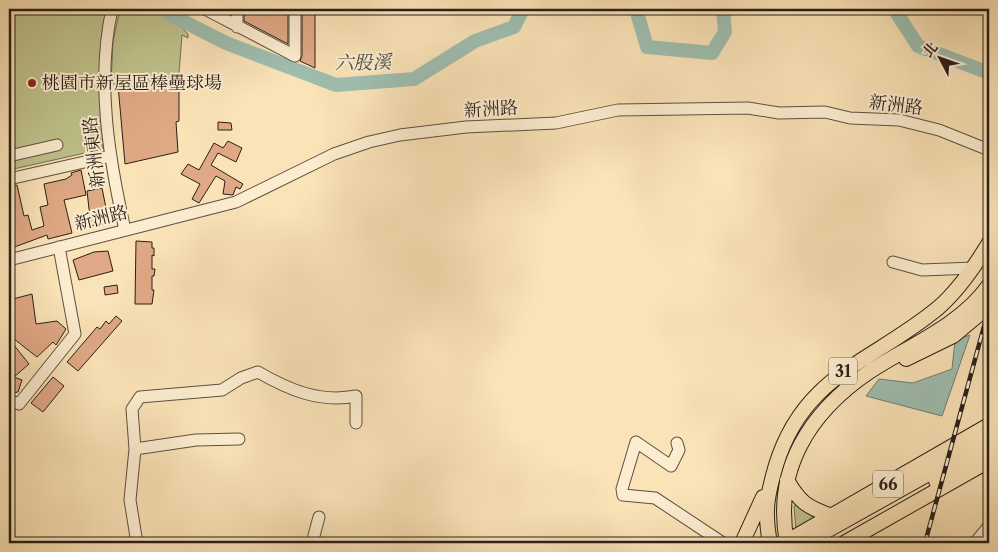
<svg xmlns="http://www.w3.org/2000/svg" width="998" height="552" viewBox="0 0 998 552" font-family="'Libre Caslon Text','Noto Serif TC',serif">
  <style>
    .green { fill: #c0c38d; stroke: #757053 }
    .water { fill: #9ebeb0; stroke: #707e74 }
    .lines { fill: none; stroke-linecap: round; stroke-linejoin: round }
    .river { stroke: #9ebeb0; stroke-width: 14 }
    .building { fill: #e0a986; stroke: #2a1e19 }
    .minor-casing { stroke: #5e4f40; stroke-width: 13 }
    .major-casing { stroke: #2a1e19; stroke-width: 16 }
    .highway-casing { stroke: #2a1e19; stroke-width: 18 }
    .minor { stroke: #fcedd0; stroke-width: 11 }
    .major { stroke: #fae3b7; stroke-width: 14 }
    .highway { stroke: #fae3b7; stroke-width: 16 }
    .rail-casing { stroke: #2a1e19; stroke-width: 4.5 }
    .rail { stroke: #fcedd0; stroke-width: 2.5; stroke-dasharray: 8; stroke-linecap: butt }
    .poi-dot { fill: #8f2418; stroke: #fcedd0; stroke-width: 2 }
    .labels { text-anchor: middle; stroke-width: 4; stroke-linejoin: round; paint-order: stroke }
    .shield { fill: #fcedd0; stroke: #695c50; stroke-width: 1 }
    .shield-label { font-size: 16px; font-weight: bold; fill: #2a1e19 }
    .poi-label { font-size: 18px; fill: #2a1e19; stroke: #fcedd0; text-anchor: start }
    .street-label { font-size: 18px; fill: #2a1e19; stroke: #fcedd0 }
    .water-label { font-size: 19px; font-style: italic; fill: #4d4e46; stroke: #fcedd0 }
  </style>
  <rect width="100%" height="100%" fill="#fae3b7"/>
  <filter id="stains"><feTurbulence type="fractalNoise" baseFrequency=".004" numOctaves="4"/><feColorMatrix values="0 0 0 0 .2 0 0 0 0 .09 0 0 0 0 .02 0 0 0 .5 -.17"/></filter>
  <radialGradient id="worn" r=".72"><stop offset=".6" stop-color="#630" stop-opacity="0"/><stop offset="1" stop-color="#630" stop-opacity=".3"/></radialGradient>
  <path class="green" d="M9,9h98l-6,55 2,85 -94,21z
    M120,9h44l24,25v4l-6,-3 -4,51 -67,-2 2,-43z
    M798,505l18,15 -20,11 -2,-25z"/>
  <path class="water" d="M970,335l-28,81 -76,-20 13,-17 34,4 39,-14 3,-29z"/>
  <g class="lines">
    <path class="river" d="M165,9l6,6 55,28 110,42 78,-6 61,-38 39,-14 9,-18
      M636,9l11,38 65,6 13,-21 -2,-23
      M894,9l24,37 71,27"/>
  </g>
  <path class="building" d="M244,9h44v35l-44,-23z
    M302,9h13v59l-15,-7 2,-5z
    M118,85l61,2v34l-3,1 2,30 -53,12z
    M218,122l13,1 1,7h-14z
    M228,141l14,7 -6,14 -18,-9 -7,12 32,19 -3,5 -4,-2 -3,8 -10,-1 2,-13 -9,-5 -17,27 -7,-4 8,-15 -19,-10 7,-10 11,6 15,-27 9,5z
    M81,170l5,25 -22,5 8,33 -24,6 -1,-4 -38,14v-63l8,-1 7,31 4,-1 4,15 12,-4 -4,-19 8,-2 -4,-21 22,-5 6,-4 -1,-2z
    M102,188l5,25 5,-1 1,10 -22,4 -4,-35z
    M136,241l16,1v6h2v8l-2,-1v14h3l-1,7h-2v14h2l-2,14h-17z
    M108,251l5,20 -34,9 -6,-20 21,-8z
    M117,285l1,8 -13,2 -1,-8z
    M32,294l4,30 21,-3 9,8 -10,16 -3,-3 -16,15 -28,-22v-35z
    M116,316l6,5 -44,50 -11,-9 30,-35 3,2 6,-8 3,3z
    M9,339l20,25 -15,13 8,3 -4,12 -6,1 -3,-1z
    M53,377l11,9 -21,26 -12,-9z"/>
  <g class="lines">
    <defs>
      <path id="minor" d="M112,9c-16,72 -3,150 13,221
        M205,9l90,47v-47
        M237,27v-18
        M9,156l48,-11
        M9,179l102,-23
        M9,260l227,-58 98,-48 35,-12 31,-7 66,-8 90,-4 62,-13 130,-2 31,5 46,-1 25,6 49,2 40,10 50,20
        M893,262l29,8 52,-2
        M9,400l10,4 56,-70 -16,-87
        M677,443l2,7 -8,16 -35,-24 -14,47 1,6 32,3 68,45
        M135,449l61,-9 43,-1
        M137,543l-7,-43 5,-51 -3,-40 8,-12 82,-7 19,-12 17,-6c31,18 62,31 98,24v27
        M312,543l7,-26
        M975,543l14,-17"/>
      <path id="major" d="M906,359l47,-23 36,-30
        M787,480c13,23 20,27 45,36
        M742,543l21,-46
        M770,543c-6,-32 -3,-47 6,-78 28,-91 97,-103 162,-157 21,-18 37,-42 51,-65
        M784,543l205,-118
        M787,543c-14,-74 23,-131 82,-171 41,-27 91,-46 120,-87
        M844,543l143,-81"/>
      <path id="highway" d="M937,481l52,-29
        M803,543l186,-104"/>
    </defs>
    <use href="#minor" class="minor-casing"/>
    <use href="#major" class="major-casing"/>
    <use href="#highway" class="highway-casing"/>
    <use href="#minor" class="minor"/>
    <use href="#major" class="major"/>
    <use href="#highway" class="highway"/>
    <defs>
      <path id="rail" d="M925,543l64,-235"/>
    </defs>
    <use href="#rail" class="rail-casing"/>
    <use href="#rail" class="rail"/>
  </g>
  <circle class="poi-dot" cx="32" cy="83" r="5"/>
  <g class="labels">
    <g class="shield">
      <rect x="829" y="357.5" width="28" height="27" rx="4"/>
      <rect x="873" y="470.5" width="30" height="27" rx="4"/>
    </g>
    <g class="shield-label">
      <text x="843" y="377">31</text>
      <text x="888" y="490">66</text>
    </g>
    <g class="poi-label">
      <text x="42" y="89">桃園市新屋區棒壘球場</text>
    </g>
    <g class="street-label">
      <text transform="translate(896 105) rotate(7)" y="6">新洲路</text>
      <text transform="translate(491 109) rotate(-3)" y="6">新洲路</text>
      <text transform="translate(94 152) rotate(-97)" y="6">新洲東路</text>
      <text transform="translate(101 218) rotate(-14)" y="6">新洲路</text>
    </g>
    <g class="water-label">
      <text transform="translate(363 62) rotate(-1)" y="7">六股溪</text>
    </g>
  </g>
  <rect width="998" height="552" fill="none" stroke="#fae3b7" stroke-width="30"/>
  <rect x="10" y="10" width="978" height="532" fill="none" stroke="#2a1e19" stroke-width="2.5"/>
  <rect x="15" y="15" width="968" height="522" fill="none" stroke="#2a1e19"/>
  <g transform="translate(940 58) rotate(311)" stroke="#fcedd0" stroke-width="4" paint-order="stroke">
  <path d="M0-4L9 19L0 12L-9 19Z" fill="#2a1e19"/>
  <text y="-8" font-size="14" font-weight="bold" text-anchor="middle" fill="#2a1e19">北</text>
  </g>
  <rect width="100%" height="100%" filter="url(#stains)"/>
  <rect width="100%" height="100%" fill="url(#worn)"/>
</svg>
